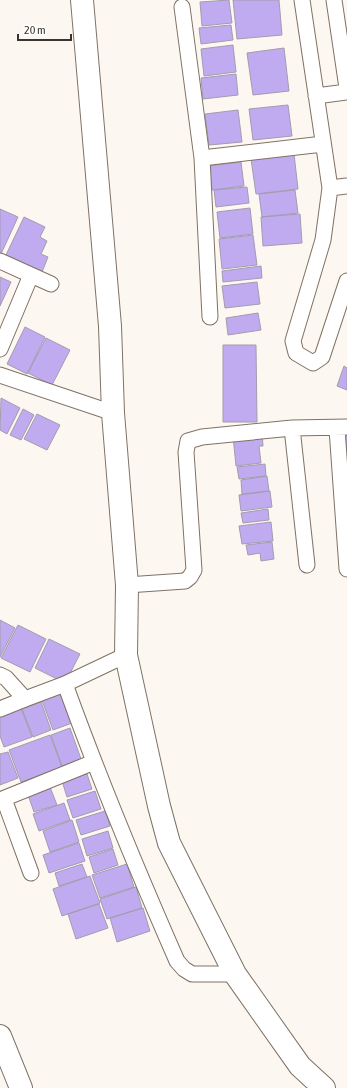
<svg xmlns="http://www.w3.org/2000/svg" width="347" height="1088" viewBox="0 0 347 1088" font-family="'Asap Condensed',sans-serif">
  <style>
    .building { fill: #c0abf0; stroke: #a19cae }
    .lines { fill: none; stroke-linecap: round; stroke-linejoin: round }
    .street-casing { stroke: #7f7265; stroke-width: 17 }
    .secondary-casing { stroke: #7f7265; stroke-width: 24 }
    .street { stroke: #fff; stroke-width: 15 }
    .secondary { stroke: #fff; stroke-width: 22 }
  </style>
  <rect width="100%" height="100%" fill="#fdf7f1"/>
  <path class="building" d="M229,0l3,23 -30,3 -2,-24z
    M233,0h46l3,35 -45,4z
    M231,25l2,15 -32,4 -2,-16z
    M233,45l3,27 -32,4 -3,-27z
    M284,48l5,43 -36,4 -6,-42z
    M236,74l2,21 -35,4 -2,-21z
    M288,105l4,31 -39,4 -4,-31z
    M238,110l4,32 -33,3 -4,-31z
    M294,154l4,35 -42,5 -5,-35z
    M241,162l3,24 -32,4 -3,-24z
    M247,187l2,16 -33,4 -2,-17z
    M295,190l3,23 -36,4 -3,-23z
    M250,208l3,26 -33,4 -3,-26z
    M0,209l18,8 -17,37 -1,-1z
    M300,214l2,29 -39,3 -2,-29z
    M24,217l21,10 -5,10 7,4 -6,13 7,3 -6,15 -36,-17z
    M253,235l4,30 -35,4 -3,-30z
    M261,266l1,12 -39,4 -1,-11z
    M0,277l11,5 -11,24z
    M257,282l3,22 -35,4 -3,-22z
    M258,313l3,17 -33,5 -2,-17z
    M25,327l20,10 -18,37 -20,-10z
    M46,338l24,12 -18,35 -24,-12z
    M223,345h33l1,77h-34z
    M344,366l3,2v22l-10,-4z
    M1,398l19,10 -13,26 -7,-4z
    M23,409l11,6 -13,25 -11,-5z
    M37,414l23,11 -13,25 -23,-11z
    M347,429v24h-5l-3,-23z
    M262,432l1,14h-4l2,17 -25,3 -3,-30z
    M265,464l1,12 -27,3 -2,-12z
    M267,476l2,15 -27,3 -1,-14z
    M270,491l2,16 -31,4 -2,-16z
    M268,509l1,11 -26,3 -2,-10z
    M271,522l2,19 -31,3 -3,-18z
    M272,542l2,17 -13,2 -1,-8 -12,2 -2,-10z
    M0,620l15,8 -15,29z
    M18,625l28,14 -16,33 -29,-14z
    M49,639l31,15 -15,29 -30,-15z
    M63,690l12,32 -22,8 -12,-32z
    M41,702l10,28 -18,7 -11,-28z
    M21,708l11,29 -28,10 -4,-11v-20z
    M70,728l11,31 -19,7 -11,-31z
    M50,735l12,32 -41,15 -12,-32z
    M8,752l10,26 -18,7v-31z
    M87,774l5,15 -25,8 -5,-16z
    M50,787l7,18 -23,7 -6,-17z
    M95,791l6,18 -28,9 -6,-18z
    M64,803l6,17 -31,11 -6,-17z
    M105,811l5,15 -29,9 -5,-15z
    M72,820l7,22 -29,10 -7,-21z
    M108,831l5,17 -26,8 -5,-17z
    M79,843l6,18 -36,12 -6,-18z
    M113,849l5,16 -24,8 -5,-16z
    M82,864l5,13 -28,9 -4,-13z
    M127,864l7,23 -34,11 -8,-23z
    M90,876l10,27 -38,13 -9,-27z
    M136,887l6,21 -35,11 -7,-20z
    M99,904l9,24 -32,11 -8,-25z
    M143,908l7,23 -33,11 -7,-24z"/>
  <g class="lines">
    <defs>
      <path id="street" d="M302,0l28,188 -7,52 -30,101 3,12 17,10 9,-6 25,-76
        M334,0l13,88
        M182,7l20,151 121,-14
        M316,96l31,-4
        M202,158l8,159
        M330,188l17,-2
        M0,261l31,14 -31,74
        M31,275l20,9
        M0,375l113,38
        M292,428l15,137
        M337,429l10,140
        M127,585l58,-4 5,-4 4,-7 -8,-118 2,-11 14,-4 90,-9 55,-1
        M0,675l6,3 19,21 40,-15 61,-29
        M65,684c34,94 72,186 112,277l7,8 8,5h43
        M0,709l25,-10
        M4,799l27,74
        M0,800l94,-38"/>
      <path id="secondary" d="M82,0l28,326 3,87 14,172 -1,70 33,151 10,37 66,131 65,92 24,22
        M0,1036l21,52"/>
    </defs>
    <use href="#street" class="street-casing"/>
    <use href="#secondary" class="secondary-casing"/>
    <use href="#street" class="street"/>
    <use href="#secondary" class="secondary"/>
  </g>
  <path d="M18 34v6h53v-6" fill="none" stroke="#39342e" stroke-width="2"/>
  <text x="24" y="34" font-size="12" fill="#39342e" stroke="#ffffff" stroke-width="3" paint-order="stroke">20 m</text>
</svg>
